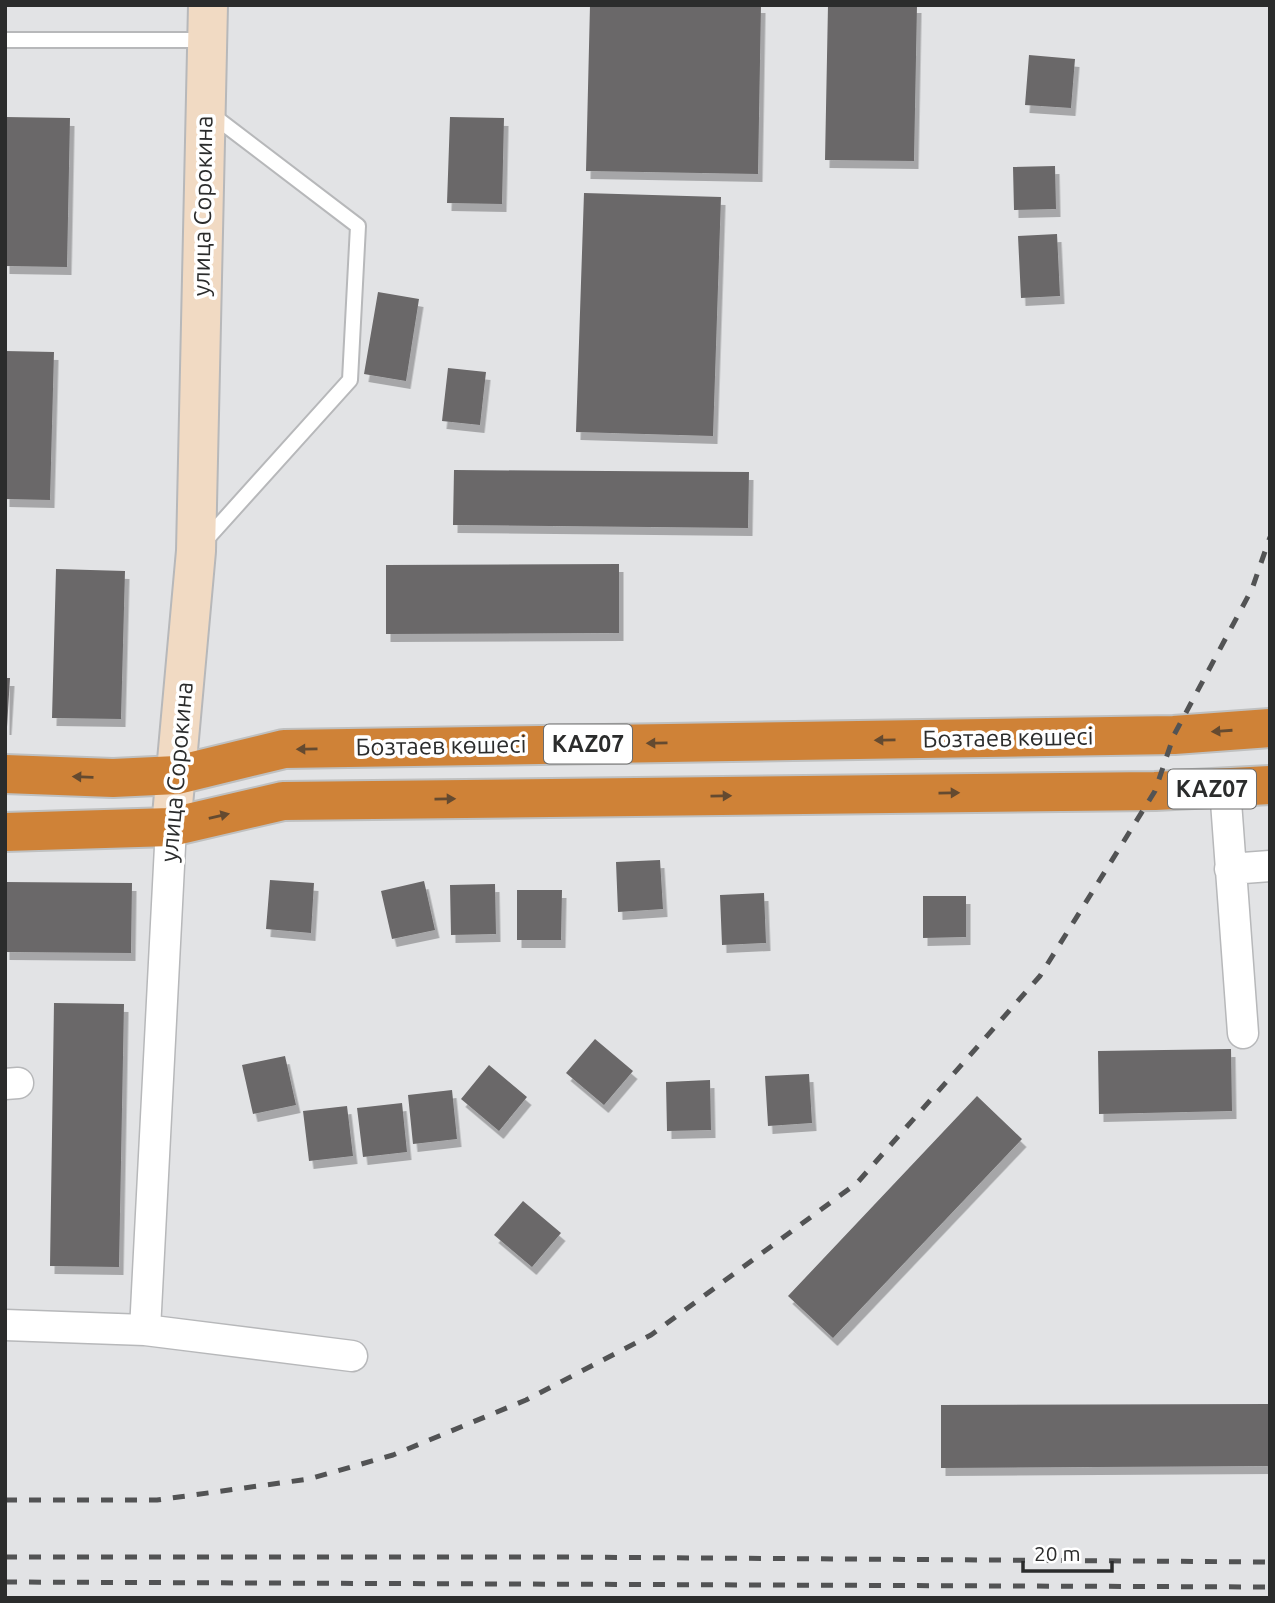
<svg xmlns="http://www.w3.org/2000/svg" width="1275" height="1603" viewBox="0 0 1275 1603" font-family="Ubuntu,sans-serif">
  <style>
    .building { fill: #6a6869; filter: url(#shadow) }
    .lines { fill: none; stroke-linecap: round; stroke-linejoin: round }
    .lane-casing { stroke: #b7b8ba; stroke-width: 18 }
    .street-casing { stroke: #b7b8ba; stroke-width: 33 }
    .secondary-casing { stroke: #b7b8ba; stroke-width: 42 }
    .highway-casing { stroke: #bfc0c0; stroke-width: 42 }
    .lane { stroke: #fff; stroke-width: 14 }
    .street { stroke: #fff; stroke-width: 30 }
    .secondary { stroke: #f1dac3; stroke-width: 38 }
    .highway { stroke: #cf8237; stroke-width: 38 }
    .rail { stroke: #525354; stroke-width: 5; stroke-dasharray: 12 12; stroke-linecap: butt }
    .oneway { fill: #644a30 }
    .labels { text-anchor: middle; stroke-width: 7; stroke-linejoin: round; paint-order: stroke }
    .shield { fill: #fff; stroke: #6b6b6b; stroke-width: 2 }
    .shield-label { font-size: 23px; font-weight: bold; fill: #2b2c2c }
    .street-label { font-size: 24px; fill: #2b2c2c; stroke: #fff }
  </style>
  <defs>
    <filter id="shadow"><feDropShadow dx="4.5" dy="8" stdDeviation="0" flood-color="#0004"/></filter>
  </defs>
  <rect width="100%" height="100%" fill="#e2e3e5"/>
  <path class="building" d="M590,5h171l-3,169 -172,-3z
    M828,5h89l-3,156 -89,-1z
    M1029,55l46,4 -4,49 -46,-3z
    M5,117l65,1 -3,149 -62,-1z
    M450,117l54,1 -2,86 -55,-1z
    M1055,166l1,43 -42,1 -1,-43z
    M584,193l137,4 -8,239 -137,-4z
    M1057,234l3,62 -39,2 -3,-62z
    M378,292l41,7 -13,82 -42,-7z
    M5,351l49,1 -4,148 -45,-1z
    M448,368l38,4 -6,53 -38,-4z
    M454,470l295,2 -1,56 -295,-3z
    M619,564v69l-233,1v-69z
    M56,569l69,2 -4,148 -69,-1z
    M5,678h5l-3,49h-2z
    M660,860l3,49 -45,3 -2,-50z
    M270,880l44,3 -3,50 -45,-4z
    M424,881l11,49 -43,9 -11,-48z
    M5,882l127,1 -1,70 -126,-1z
    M495,884l1,50 -45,1 -1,-50z
    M517,890h45l-1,50h-44z
    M764,893l2,50 -44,2 -2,-50z
    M923,896h43v41l-43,1z
    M54,1003l70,1 -5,263 -69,-1z
    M595,1039l38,32 -29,34 -38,-32z
    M1231,1049l1,62 -133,3 -1,-63z
    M285,1056l11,49 -43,9 -11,-49z
    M489,1065l38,32 -28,34 -38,-32z
    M809,1074l3,49 -44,3 -3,-50z
    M710,1080l1,50 -44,1 -1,-49z
    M452,1090l5,49 -44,5 -5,-49z
    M977,1096l45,43 -189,199 -45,-42z
    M402,1103l5,49 -44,5 -6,-49z
    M347,1106l6,50 -44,5 -6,-50z
    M523,1201l38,32 -29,34 -38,-32z
    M1270,1404v62l-329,2v-63z"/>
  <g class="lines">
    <defs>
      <path id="lane" d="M5,40h200
        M204,542l146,-162 8,-154 -147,-112"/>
      <path id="street" d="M1225,788l18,245
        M171,827l-26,503 207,26
        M1230,869l40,-3
        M5,1084l13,-1
        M5,1325l140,5"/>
      <path id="secondary" d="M171,827l25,-276 12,-546"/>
      <path id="highway" d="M5,774l108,4 64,-3 107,-26 890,-14 96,-7
        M5,832l166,-5 112,-26 872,-10 115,-6"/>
    </defs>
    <use href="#lane" class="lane-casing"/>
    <use href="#street" class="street-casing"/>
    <use href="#secondary" class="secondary-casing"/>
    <use href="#highway" class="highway-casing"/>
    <use href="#lane" class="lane"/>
    <use href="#street" class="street"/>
    <use href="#secondary" class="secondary"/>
    <use href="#highway" class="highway"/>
    <path class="rail" d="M5,1500h152l152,-21 84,-24 133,-55 125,-65 206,-152 183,-207 115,-185 19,-56 78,-146 18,-52
      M5,1557h558l707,5
      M5,1582l1265,5"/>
  </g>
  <defs><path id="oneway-solid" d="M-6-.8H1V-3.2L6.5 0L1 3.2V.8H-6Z" transform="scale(1.75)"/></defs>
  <g class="oneway">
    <use href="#oneway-solid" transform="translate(1222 731) rotate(176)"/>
    <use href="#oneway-solid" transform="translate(885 740) rotate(179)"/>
    <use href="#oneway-solid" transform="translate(657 743) rotate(179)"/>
    <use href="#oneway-solid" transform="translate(307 749) rotate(179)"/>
    <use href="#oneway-solid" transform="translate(83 777) rotate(-178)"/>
    <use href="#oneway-solid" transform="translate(949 793) rotate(-1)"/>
    <use href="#oneway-solid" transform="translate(721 796) rotate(-1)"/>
    <use href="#oneway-solid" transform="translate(445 799) rotate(-1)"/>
    <use href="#oneway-solid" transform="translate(219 816) rotate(-13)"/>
  </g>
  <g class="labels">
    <g class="shield">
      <rect x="544" y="724.5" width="88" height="39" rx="5"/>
      <rect x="1168" y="769.5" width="88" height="39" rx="5"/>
    </g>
    <g class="shield-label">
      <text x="588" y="752">KAZ07</text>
      <text x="1212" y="797">KAZ07</text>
    </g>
    <g class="street-label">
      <text transform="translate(203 206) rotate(-89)" y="8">улица Сорокина</text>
      <text transform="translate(1008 738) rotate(-1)" y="8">Бозтаев көшесі</text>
      <text transform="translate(441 746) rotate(-1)" y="8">Бозтаев көшесі</text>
      <text transform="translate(177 772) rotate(-85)" y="8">улица Сорокина</text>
    </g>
  </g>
  <rect width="1275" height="1603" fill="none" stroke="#2b2c2c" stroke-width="14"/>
  <path d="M1023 1561v10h89v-10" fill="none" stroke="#2b2c2c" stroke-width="3.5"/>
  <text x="1034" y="1561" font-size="21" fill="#2b2c2c" stroke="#ffffff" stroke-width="5" paint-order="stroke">20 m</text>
</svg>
